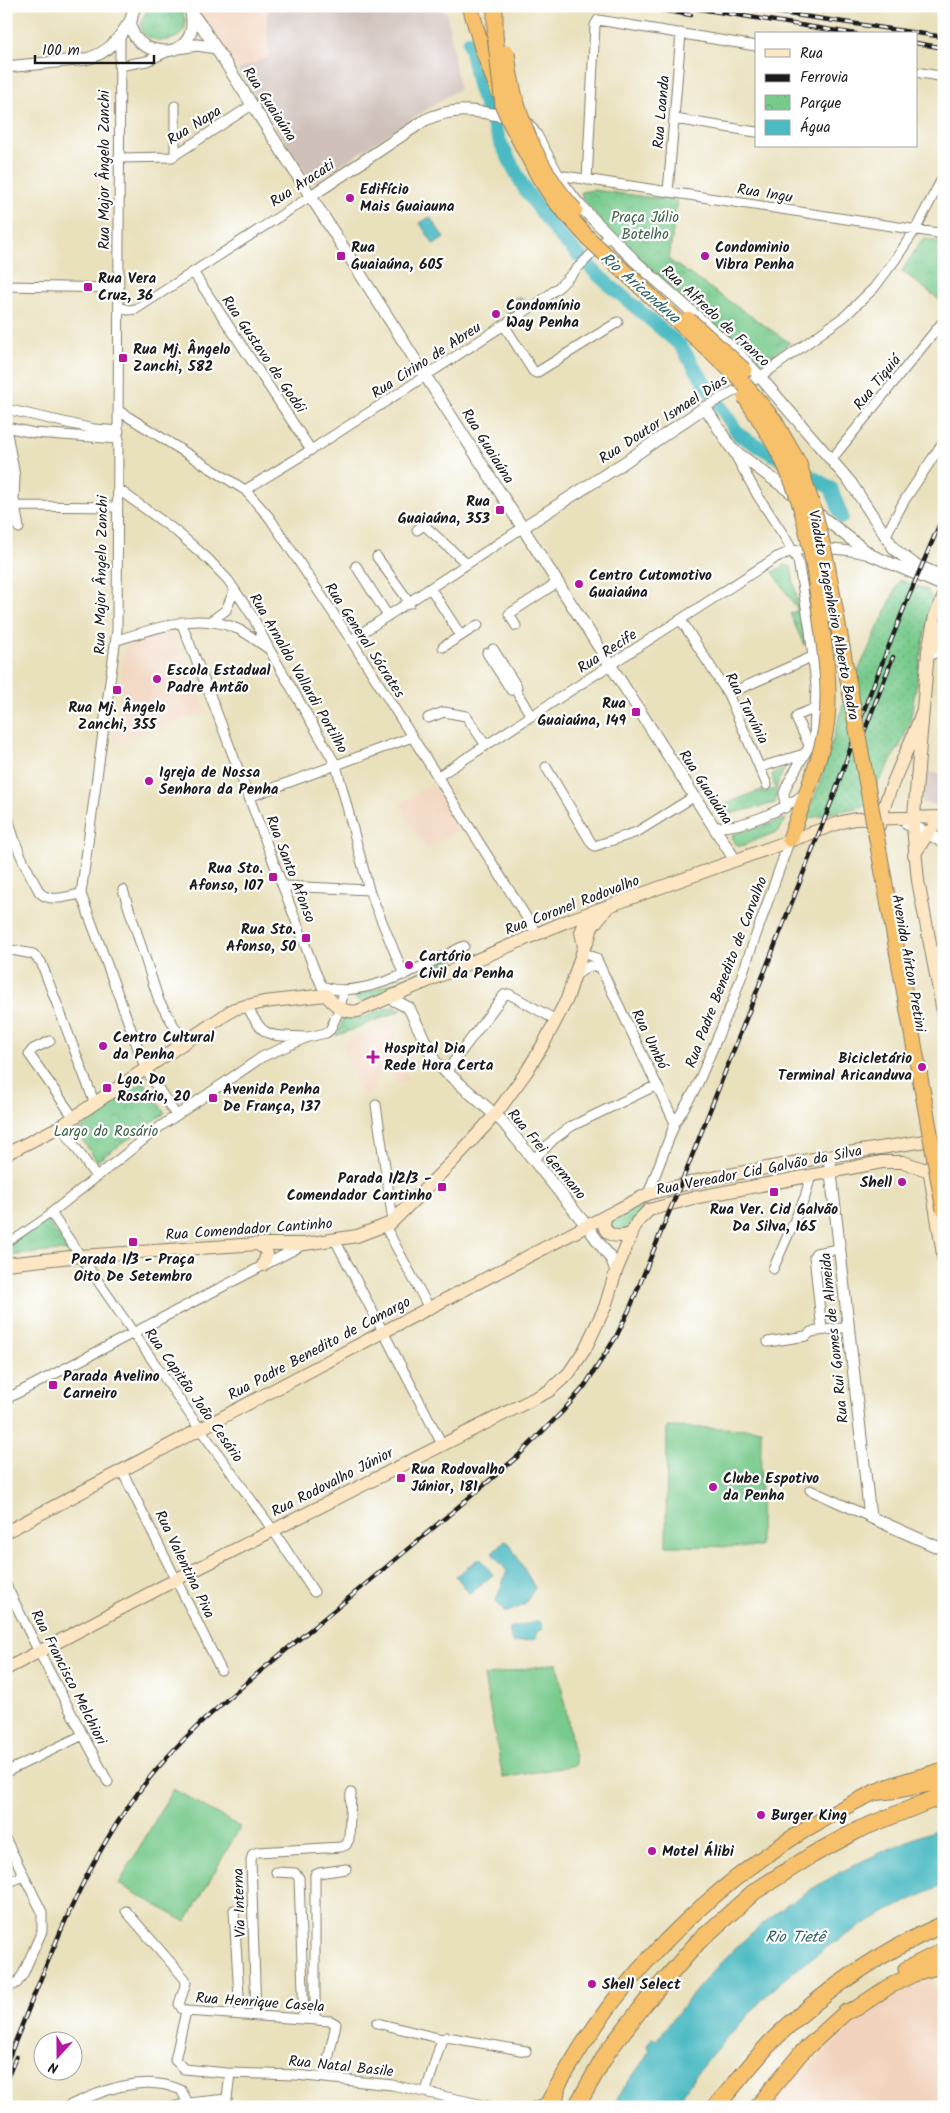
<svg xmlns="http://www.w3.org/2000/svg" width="950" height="2113" viewBox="0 0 950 2113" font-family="Kalam,sans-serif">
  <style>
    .built { fill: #f2d4be }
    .industrial { fill: #cfc0ba }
    .grass { fill: url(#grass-dots); stroke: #4a7354 }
    .park { fill: url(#park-crowns); stroke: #4a7354 }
    .pitch { fill: #78ca8c; stroke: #4a7354 }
    .water { fill: #4bbac2; stroke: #346b6f }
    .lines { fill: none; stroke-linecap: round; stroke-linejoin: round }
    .river { stroke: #4bbac2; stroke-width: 14 }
    .pedestrian-casing { stroke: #827e6c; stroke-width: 8 }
    .minor-casing { stroke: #827e6c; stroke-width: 11 }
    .tertiary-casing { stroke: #827e6c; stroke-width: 13 }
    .secondary-casing { stroke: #827e6c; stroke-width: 14 }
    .trunk-casing { stroke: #827e6c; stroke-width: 17 }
    .motorway-casing { stroke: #827e6c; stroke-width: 18 }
    .pedestrian { stroke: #fff; stroke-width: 6 }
    .minor { stroke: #fff; stroke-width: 9 }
    .tertiary { stroke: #fff; stroke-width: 11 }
    .secondary { stroke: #fce6c4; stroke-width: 12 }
    .trunk { stroke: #f7c06b; stroke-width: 15 }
    .motorway { stroke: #f7c06b; stroke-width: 16 }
    .rail-casing { stroke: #1c1c1c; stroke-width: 4.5 }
    .rail { stroke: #fff; stroke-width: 2.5; stroke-dasharray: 8; stroke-linecap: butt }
    .trunk-bridge-casing { stroke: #827e6c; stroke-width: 17; stroke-linecap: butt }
    .trunk-bridge { stroke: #f7c06b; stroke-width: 15 }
    .poi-dot { fill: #b5179e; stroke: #fff; stroke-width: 2 }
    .labels { text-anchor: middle; stroke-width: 4.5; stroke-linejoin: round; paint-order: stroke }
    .street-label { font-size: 15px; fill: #1c1c1c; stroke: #fff }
    .poi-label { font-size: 15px; font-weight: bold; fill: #1c1c1c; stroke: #fff; text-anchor: start }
    .park-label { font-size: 15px; fill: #416249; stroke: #fff }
    .water-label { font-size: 16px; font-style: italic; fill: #316367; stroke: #fff }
  </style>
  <defs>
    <pattern id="grass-dots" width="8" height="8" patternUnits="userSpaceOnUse" patternTransform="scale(1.25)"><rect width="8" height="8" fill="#78ca8c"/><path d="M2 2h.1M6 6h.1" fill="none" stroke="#67ad78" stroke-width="1.8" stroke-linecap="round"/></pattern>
    <pattern id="park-crowns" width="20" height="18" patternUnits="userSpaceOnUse" patternTransform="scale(1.25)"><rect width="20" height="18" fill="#78ca8c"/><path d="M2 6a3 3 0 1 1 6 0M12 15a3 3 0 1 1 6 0" fill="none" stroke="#67ad78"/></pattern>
  </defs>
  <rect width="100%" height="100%" fill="#fff"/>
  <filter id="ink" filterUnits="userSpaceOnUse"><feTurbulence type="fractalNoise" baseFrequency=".02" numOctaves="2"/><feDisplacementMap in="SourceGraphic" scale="10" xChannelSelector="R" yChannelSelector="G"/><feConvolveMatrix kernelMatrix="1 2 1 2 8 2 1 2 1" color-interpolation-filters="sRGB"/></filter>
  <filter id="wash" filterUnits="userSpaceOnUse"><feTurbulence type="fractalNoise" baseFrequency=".0096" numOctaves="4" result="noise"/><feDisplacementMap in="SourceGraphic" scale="20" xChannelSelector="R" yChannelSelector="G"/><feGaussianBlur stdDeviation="1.12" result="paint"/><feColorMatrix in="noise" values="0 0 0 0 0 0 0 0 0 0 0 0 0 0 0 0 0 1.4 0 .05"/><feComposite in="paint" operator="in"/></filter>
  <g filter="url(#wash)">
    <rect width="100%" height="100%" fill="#e9e0bc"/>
    <path class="built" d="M201,6h67l-1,10 2,41 -31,13 -41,-62z
      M172,631l34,81 -93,31 12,-96z
      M432,784l27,46 -33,19 -27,-45z
      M391,1024l6,13 -4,3 16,40 -13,3 -6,-12 -16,6 2,13 -15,6 -19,-54z
      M930,1979l14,27v101h-172l4,-8 21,-24 60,-56 44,-26z"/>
    <path class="industrial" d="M268,6h143l36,6 12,77 -147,94 -74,-113 31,-13 -2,-41z
      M926,772l18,2v31l-22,-2z"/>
    <path class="grass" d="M518,298l11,4 -20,14 -8,-12 9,-5z
      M900,580l27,10 6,9 -9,39 -14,83 -7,19 -38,66 -59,13 17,-46 20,-69z
      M469,945l5,6 -68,33 -46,19 -6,-6 75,-28z"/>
    <path class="park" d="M151,6l27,1c22,25 -10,44 -35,27 -6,-10 1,-20 8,-28z
      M594,190l83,11 -8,59 121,83 -32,22 -147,-132 -29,-35 -1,-6z
      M925,239l19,4v60l-42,-32 19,-30z
      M786,565l5,2 14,74 -1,4 -14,-31 8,-4 -25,-38z
      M785,769l-7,12 -3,22 -46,11 -7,-1 -7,-5 46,-18 2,3 12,-4 -3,-15z
      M786,819l-7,12 -38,15 -4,-1 -5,-6 1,-5z
      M394,1007l8,3 -66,26 5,-10 2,-9c18,8 32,-9 51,-10z
      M144,1082l21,31 -68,48 -14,-20v-9l-5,-2 1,-3 5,1 4,-8z
      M651,1200l-27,31 -7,1 -7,-7v-6z
      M46,1219l23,31 -63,6v-9z"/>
    <path class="pitch" d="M667,1427l94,2 -1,118 -94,-1z
      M557,1663l19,102 -73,13 -19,-102z
      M173,1789l67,38 -54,95 -67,-38z"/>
    <path class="water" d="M430,217l14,21 -10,7 -14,-22z
      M505,1541l4,2 26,45 -11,17 -19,8 -9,-12 11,-30 -15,-18z
      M480,1558l13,17 -24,18 -13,-17z
      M540,1621l3,8 -7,3v7l-24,4 -3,-15z
      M944,1827v58c-61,26 -119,58 -169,102 -12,11 -23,24 -34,36 -25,25 -49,53 -66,84h-62c10,-21 25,-36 36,-56l-2,-5 4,-7 6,1c26,-35 54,-70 87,-100 56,-52 128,-87 200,-113z"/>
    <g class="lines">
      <path class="river" d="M469,42l10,47 22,55 23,44 33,45 43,44 80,68 59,90 92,53 11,29"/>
    </g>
  </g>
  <g filter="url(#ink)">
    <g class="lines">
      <defs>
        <path id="pedestrian" d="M6,1244l45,-31"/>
        <path id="minor" d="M120,38l-3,592 -36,264 65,176 30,45
          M119,66l28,-5 22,-10
          M916,72l28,5
          M175,106v49
          M675,119l81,13
          M118,158l54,-1 80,-52
          M558,175l386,59
          M587,180l8,-155 3,-5 158,26
          M668,192l13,-159
          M193,272l118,178
          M6,286l113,2
          M119,306l9,4 8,-1 175,-113
          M504,325l29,46 3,2 82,-51
          M705,407l55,-30 85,-61 29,-28 21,-28 20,-30 29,-55
          M6,409l88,20 25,2
          M119,411l126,79 24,27 82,123 186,294
          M6,427l28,6 85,6
          M6,428l9,48 -1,23 5,29
          M733,451l25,45 28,43 12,22 12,69 6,56 -2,52 -26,45 -4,10 1,15
          M831,460l113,-140
          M118,489l59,43 32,28 19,20 25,37 16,32 67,116 33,125 35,85
          M245,490l66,-40 230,-149 19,-15 49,-50
          M16,506l102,1
          M417,530l6,-5 2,1 41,37
          M885,537l19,-36 40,-60
          M377,557l33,46
          M356,566l32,50
          M431,589l30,47
          M681,620l47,74 39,91
          M211,621l15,-11 8,-19
          M181,622l31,78 103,271 11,24
          M516,626l-7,-12 49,-32
          M117,640c43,-12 79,-30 123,-10 10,5 19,13 29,19
          M351,640l171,-112
          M443,647l35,-22
          M487,653l24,37 6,-3 -24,-38
          M931,655l13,-7
          M515,689l16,27
          M728,694l86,-38
          M428,718l16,-6 22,4 19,28
          M810,747l-14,-29 2,-3 18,-7
          M546,767l46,77 3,2 42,-14 58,-36
          M761,767l43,-13
          M437,777l340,-220c28,-13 63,-9 93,-2
          M249,797l163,-60
          M6,806c6,35 17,56 34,87 11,10 27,3 41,1
          M715,827c30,1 67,-17 91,-34
          M283,886l86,4
          M123,890l36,111 26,43
          M6,949l27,5 8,8 54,142
          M583,952l13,6 79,165
          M576,975l13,-9 11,1
          M321,985c35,19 110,-23 143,-39
          M246,1004c18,36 22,31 59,33
          M50,1041l-17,8 -4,5 45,64
          M445,1073l59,-78 5,-1 47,26
          M376,1105l17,116
          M61,1126l35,51
          M534,1159l20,-20 18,-13 85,-41
          M648,1194l27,-71 21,-35 36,-85 58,-164
          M385,1226l44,82
          M335,1240l107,204
          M773,1269l32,-72 6,-22
          M822,1330l-8,-74 2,-3 23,-4
          M768,1342l38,-6 5,-4 37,-5
          M6,1399l295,-153
          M122,1471l99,199
          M810,1490l60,27
          M6,1585l33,67 69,130
          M314,1592l-41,-62 -78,-108 -144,-209 110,-87 101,-69 46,-20 18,-4 4,-3 10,-22 4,-18
          M6,1772l77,-37
          M6,1840l36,72v19l-19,43 -6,9 -11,6
          M276,1872l19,1 4,5 5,141
          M6,1884l18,-9
          M234,1910l6,104
          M126,1911l59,68 1,4 -7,21 3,5 4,2 145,10 5,3 -12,54
          M186,2011l-11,49 9,9 43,4 69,2 96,10 101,22
          M256,2014l-5,-154 2,-6 5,-2 83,-5 5,-2 3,-6 2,-46
          M315,2020v-145l4,-2 27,-4
          M377,2023l65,16
          M426,2091l16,-52 5,-2 79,14
          M66,2107c35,-16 77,-34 115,-17l7,13
          M172,2107l16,-4 39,-4
          M226,2107l4,-34
          M533,2107l15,-5"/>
        <path id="tertiary" d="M136,6c-28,48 67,68 55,6
          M191,12l12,16 532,832
          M178,48l19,-3 19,3
          M6,67l80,-8c24,-6 34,-22 46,-41
          M527,123l9,12 25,46 18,24 57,57 103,92 21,23 91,106 44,67 19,14 30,13
          M311,196l114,-76c32,-16 55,-7 88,-3
          M812,509l59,46 73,31
          M522,528l100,-64 83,-57 27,42 68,50
          M907,824l21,9 16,10
          M390,998l19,10 26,54 67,59 84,104 26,35 4,11
          M829,1156l41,361 74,33"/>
        <path id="secondary" d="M944,596l-9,20 -7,35 -15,176 5,54 26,136
          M933,648l11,-22
          M879,826c9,-41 31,-77 44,-117
          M914,855l14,-22 15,-16
          M584,947l-3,-15 8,-19
          M6,1154l55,-28 173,-117 30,-7 62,-7c8,10 18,19 32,16l209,-90 275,-99 13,-3 89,-2
          M929,1168l15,93
          M606,1216c-8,19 12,24 26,17
          M258,1244l7,5 2,5 -4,11
          M6,1264l74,-8 178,-12h47l52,-8 34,-13 61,-61 43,-47 32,-44 17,-28 23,-44 17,-52 4,-6 4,-14 16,-20
          M6,1532l377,-200 265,-138 49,-13 132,-25 96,-15 19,2
          M6,1669l171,-90 372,-188 20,-18 16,-24 20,-42 11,-36 16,-38 5,-11 12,-12 44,-12 189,-36h21l41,14"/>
        <path id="trunk" d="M470,6l12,42 17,45
          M790,839l24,-67
          M906,1969l38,-19
          M546,2107c7,-14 15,-27 23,-40 70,-119 181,-216 306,-275 22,-10 45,-15 69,-22
          M757,2107l44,-54 45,-41 11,-4 31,-21 30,-15 26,-7"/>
        <path id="motorway" d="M876,1792l20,-2 48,-9
          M554,2107l3,-19
          M576,2107l32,-56 38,-49 52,-60 56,-50 58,-37 48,-26 84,-34
          M715,2107c20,-22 38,-46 58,-67 50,-49 107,-88 171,-116"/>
      </defs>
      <use href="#pedestrian" class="pedestrian-casing"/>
      <use href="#minor" class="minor-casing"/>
      <use href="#tertiary" class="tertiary-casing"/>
      <use href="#secondary" class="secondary-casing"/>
      <use href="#trunk" class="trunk-casing"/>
      <use href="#motorway" class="motorway-casing"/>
      <use href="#pedestrian" class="pedestrian"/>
      <use href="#minor" class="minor"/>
      <use href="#tertiary" class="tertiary"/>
      <use href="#secondary" class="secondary"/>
      <use href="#trunk" class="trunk"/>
      <use href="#motorway" class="motorway"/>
      <defs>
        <path id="rail" d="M637,6l54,9
          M681,6l175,28
          M735,6l209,31
          M916,43l28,5
          M863,735l30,-78
          M6,2064c37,-88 68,-181 124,-260 45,-66 108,-114 168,-164 74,-61 147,-121 219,-183l45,-45 22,-25 32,-50 14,-29 60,-147 144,-366 35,-99 39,-98 36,-84
          M6,2081l10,-24"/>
      </defs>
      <use href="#rail" class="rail-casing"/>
      <use href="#rail" class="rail"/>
      <defs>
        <path id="trunk-bridge" d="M495,6v29l8,71 9,20 27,51 15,23 35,39 149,138 36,43 25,44 16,50 12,50 117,646
          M507,53c5,55 30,116 68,157
          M689,320l55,50
          M745,397c22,33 43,67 54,104 12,39 17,80 22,120 5,35 10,72 5,106 -2,16 -7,30 -12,45"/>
      </defs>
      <use href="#trunk-bridge" class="trunk-bridge-casing"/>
      <use href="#trunk-bridge" class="trunk-bridge"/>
    </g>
  </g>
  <g class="poi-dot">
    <circle cx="350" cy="198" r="5"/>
    <rect x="336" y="251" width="10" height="10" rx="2.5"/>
    <circle cx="705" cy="256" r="5"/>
    <rect x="83" y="282" width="10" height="10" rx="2.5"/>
    <circle cx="496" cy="314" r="5"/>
    <rect x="118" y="353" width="10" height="10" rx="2.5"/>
    <rect x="495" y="505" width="10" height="10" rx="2.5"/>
    <circle cx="579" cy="584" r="5"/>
    <circle cx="157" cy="679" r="5"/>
    <rect x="112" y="685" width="10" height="10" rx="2.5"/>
    <rect x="631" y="707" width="10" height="10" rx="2.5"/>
    <circle cx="149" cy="781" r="5"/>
    <rect x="268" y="872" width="10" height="10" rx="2.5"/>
    <rect x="301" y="933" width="10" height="10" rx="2.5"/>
    <circle cx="409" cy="965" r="5"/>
    <circle cx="103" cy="1046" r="5"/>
    <path d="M370.5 1049.5h5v5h5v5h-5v5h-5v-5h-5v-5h5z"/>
    <circle cx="922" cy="1067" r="5"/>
    <rect x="102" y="1083" width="10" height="10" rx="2.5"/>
    <rect x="208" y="1093" width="10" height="10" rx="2.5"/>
    <circle cx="902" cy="1182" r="5"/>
    <rect x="437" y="1182" width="10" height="10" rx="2.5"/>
    <rect x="769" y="1187" width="10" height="10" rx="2.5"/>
    <rect x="128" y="1237" width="10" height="10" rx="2.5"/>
    <rect x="48" y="1380" width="10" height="10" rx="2.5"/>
    <rect x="396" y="1473" width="10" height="10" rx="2.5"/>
    <circle cx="713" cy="1487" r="5"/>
    <circle cx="761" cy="1815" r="5"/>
    <circle cx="652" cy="1851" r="5"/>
    <circle cx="592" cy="1984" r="5"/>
  </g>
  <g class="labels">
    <g class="street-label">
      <text transform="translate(270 104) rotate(57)" y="5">Rua Guaiaúna</text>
      <text transform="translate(661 112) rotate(-85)" y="5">Rua Loanda</text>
      <text transform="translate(194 125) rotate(-32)" y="5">Rua Napa</text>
      <text transform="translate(104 170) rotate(-90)" y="5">Rua Major Ângelo Zanchi</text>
      <text transform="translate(302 183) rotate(-33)" y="5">Rua Aracati</text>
      <text transform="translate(765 193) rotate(9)" y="5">Rua Ingu</text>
      <text transform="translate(716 316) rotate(43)" y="5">Rua Alfredo de Franco</text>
      <text transform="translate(264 354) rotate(56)" y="5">Rua Gustavo de Godói</text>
      <text transform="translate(426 360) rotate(-33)" y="5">Rua Cirino de Abreu</text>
      <text transform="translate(877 382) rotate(-51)" y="5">Rua Tiquiá</text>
      <text transform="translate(663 419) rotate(-33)" y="5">Rua Doutor Ismael Dias</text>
      <text transform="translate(488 446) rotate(58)" y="5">Rua Guaiaúna</text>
      <text transform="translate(101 575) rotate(-89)" y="5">Rua Major Ângelo Zanchi</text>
      <text transform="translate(834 615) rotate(79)" y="5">Viaduto Engenheiro Alberto Badra</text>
      <text transform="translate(365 640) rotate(57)" y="5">Rua General Sócrates</text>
      <text transform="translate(607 651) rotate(-33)" y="5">Rua Recife</text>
      <text transform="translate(299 673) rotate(60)" y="5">Rua Arnaldo Vallardi Portilho</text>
      <text transform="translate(747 708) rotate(63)" y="5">Rua Turvínia</text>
      <text transform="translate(706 787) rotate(57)" y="5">Rua Guaiaúna</text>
      <text transform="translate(291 869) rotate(69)" y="5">Rua Santo Afonso</text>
      <text transform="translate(572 905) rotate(-21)" y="5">Rua Coronel Rodovalho</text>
      <text transform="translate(909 963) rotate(80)" y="5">Avenida Aírton Pretini</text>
      <text transform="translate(726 972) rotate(-69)" y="5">Rua Padre Benedito de Carvalho</text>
      <text transform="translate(650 1039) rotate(64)" y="5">Rua Umbó</text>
      <text transform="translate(547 1154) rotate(50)" y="5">Rua Frei Germano</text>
      <text transform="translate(759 1170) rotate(-11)" y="5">Rua Vereador Cid Galvão da Silva</text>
      <text transform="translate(249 1229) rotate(-4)" y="5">Rua Comendador Cantinho</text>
      <text transform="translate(834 1338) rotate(-96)" y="5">Rua Rui Gomes de Almeida</text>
      <text transform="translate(319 1348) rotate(-28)" y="5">Rua Padre Benedito de Camargo</text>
      <text transform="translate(194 1395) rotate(55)" y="5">Rua Capitão João Cesário</text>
      <text transform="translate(332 1482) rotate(-27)" y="5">Rua Rodovalho Júnior</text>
      <text transform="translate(185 1564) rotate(64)" y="5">Rua Valentina Piva</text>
      <text transform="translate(69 1677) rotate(63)" y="5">Rua Francisco Melchiori</text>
      <text transform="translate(239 1903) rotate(-92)" y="5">Via Interna</text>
      <text transform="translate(260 2002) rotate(4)" y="5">Rua Henrique Casela</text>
      <text transform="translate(341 2066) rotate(6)" y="5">Rua Natal Basile</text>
    </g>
    <g class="poi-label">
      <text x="360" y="194">Edifício<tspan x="360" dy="17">Mais Guaiauna</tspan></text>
      <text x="351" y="252">Rua<tspan x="351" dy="17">Guaiaúna, 605</tspan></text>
      <text x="715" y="252">Condominio<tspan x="715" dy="17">Vibra Penha</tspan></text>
      <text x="98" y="283">Rua Vera<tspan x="98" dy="17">Cruz, 36</tspan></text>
      <text x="506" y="310">Condomínio<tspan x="506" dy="17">Way Penha</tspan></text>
      <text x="133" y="354">Rua Mj. Ângelo<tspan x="133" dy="17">Zanchi, 582</tspan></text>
      <text x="490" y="506" text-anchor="end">Rua<tspan x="490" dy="17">Guaiaúna, 353</tspan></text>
      <text x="589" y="580">Centro Cutomotivo<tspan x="589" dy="17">Guaiaúna</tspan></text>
      <text x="167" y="675">Escola Estadual<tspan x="167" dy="17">Padre Antão</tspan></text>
      <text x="626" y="708" text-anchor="end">Rua<tspan x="626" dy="17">Guaiaúna, 149</tspan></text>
      <text x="117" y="712" text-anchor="middle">Rua Mj. Ângelo<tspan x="117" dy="17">Zanchi, 355</tspan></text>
      <text x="159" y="777">Igreja de Nossa<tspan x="159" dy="17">Senhora da Penha</tspan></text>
      <text x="263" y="873" text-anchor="end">Rua Sto.<tspan x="263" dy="17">Afonso, 107</tspan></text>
      <text x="296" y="934" text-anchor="end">Rua Sto.<tspan x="296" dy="17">Afonso, 50</tspan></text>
      <text x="419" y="961">Cartório<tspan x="419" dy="17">Civil da Penha</tspan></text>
      <text x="113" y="1042">Centro Cultural<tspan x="113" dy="17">da Penha</tspan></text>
      <text x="384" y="1053">Hospital Dia<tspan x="384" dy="17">Rede Hora Certa</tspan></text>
      <text x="912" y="1063" text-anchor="end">Bicicletário<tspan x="912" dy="17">Terminal Aricanduva</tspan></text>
      <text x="117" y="1084">Lgo. Do<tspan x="117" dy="17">Rosário, 20</tspan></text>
      <text x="223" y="1094">Avenida Penha<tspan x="223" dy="17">De França, 137</tspan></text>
      <text x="432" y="1183" text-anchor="end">Parada 1/2/3 -<tspan x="432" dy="17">Comendador Cantinho</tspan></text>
      <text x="892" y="1187" text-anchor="end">Shell</text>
      <text x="774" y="1214" text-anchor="middle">Rua Ver. Cid Galvão<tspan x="774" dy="17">Da Silva, 165</tspan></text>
      <text x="133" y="1264" text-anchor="middle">Parada 1/3 - Praça<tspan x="133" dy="17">Oito De Setembro</tspan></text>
      <text x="63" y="1381">Parada Avelino<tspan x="63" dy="17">Carneiro</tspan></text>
      <text x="411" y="1474">Rua Rodovalho<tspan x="411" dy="17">Júnior, 181</tspan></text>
      <text x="723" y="1483">Clube Espotivo<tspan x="723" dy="17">da Penha</tspan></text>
      <text x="771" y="1820">Burger King</text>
      <text x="662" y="1856">Motel Álibi</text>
      <text x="602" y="1989">Shell Select</text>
    </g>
    <g class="park-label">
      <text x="645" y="222">Praça Júlio<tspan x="645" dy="17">Botelho</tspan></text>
      <text x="106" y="1136">Largo do Rosário</text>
    </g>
    <g class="water-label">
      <text transform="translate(641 287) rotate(41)" y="6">Rio Aricanduva</text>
      <text x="795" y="1942">Rio Tietê</text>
    </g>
  </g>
  <rect width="950" height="2113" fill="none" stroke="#fff" stroke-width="25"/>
  <rect x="755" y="32" width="162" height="115" fill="#ffffff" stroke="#a4a4a4"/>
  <rect x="765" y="49" width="25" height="8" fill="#fce6c4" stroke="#a4a4a4"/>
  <text x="800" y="58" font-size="15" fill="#1c1c1c">Rua</text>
  <rect x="765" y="74" width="25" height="8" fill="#1c1c1c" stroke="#a4a4a4"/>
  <text x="800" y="82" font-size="15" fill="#1c1c1c">Ferrovia</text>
  <rect x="765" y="95" width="25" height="15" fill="url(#park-crowns)" stroke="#a4a4a4"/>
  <text x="800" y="108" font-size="15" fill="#1c1c1c">Parque</text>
  <rect x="765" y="120" width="25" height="15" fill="#4bbac2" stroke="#a4a4a4"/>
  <text x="800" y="132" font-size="15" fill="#1c1c1c">Água</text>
  <g transform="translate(58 2056) rotate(201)"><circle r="24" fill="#ffffff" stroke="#a4a4a4"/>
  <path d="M0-4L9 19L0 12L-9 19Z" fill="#b5179e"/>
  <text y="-8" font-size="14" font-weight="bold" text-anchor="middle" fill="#1c1c1c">N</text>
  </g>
  <path d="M35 55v8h119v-8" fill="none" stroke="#1c1c1c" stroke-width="2.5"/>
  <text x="42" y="55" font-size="15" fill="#1c1c1c" stroke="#ffffff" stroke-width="4" paint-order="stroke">100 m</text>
</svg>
